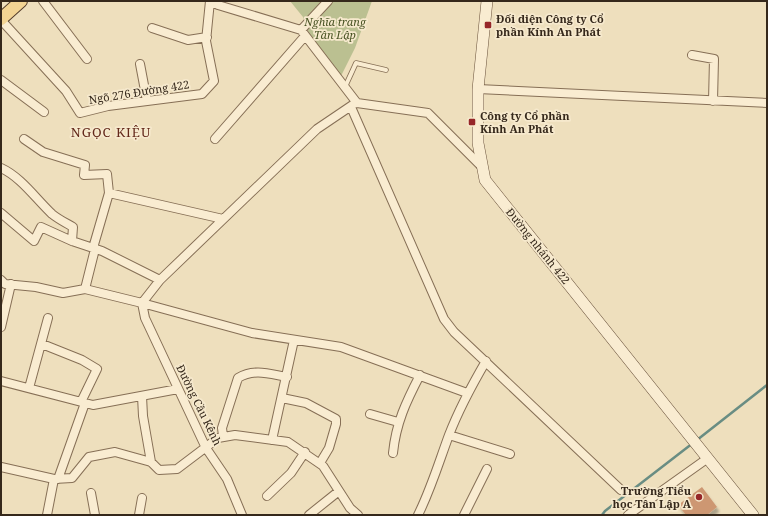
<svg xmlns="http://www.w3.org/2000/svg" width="768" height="516" viewBox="0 0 768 516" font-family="'Noto Serif',serif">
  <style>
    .cemetery { fill: #bbc091 }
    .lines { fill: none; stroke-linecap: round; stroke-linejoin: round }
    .stream { stroke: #698d83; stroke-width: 2.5 }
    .building { fill: #cd9772; filter: url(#shadow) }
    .lane-casing { stroke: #866f56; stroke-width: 5.5 }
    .street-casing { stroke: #866f56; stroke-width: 10 }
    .secondary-casing { stroke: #68503a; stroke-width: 12 }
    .primary-casing { stroke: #543d2b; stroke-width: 14 }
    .lane { stroke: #f9ecd1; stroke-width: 4 }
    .street { stroke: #f9ecd1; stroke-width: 8 }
    .secondary { stroke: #f9ecd1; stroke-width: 11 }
    .primary { stroke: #f3d493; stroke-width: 12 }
    .poi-dot { fill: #962628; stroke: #f6e9cd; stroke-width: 1.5 }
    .labels { text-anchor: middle; stroke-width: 3.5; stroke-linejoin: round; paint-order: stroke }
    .poi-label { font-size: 11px; font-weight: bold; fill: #35281b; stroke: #f6e9cd; text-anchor: start }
    .park-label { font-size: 11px; font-style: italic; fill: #475222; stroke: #f6e9cd }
    .street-label { font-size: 11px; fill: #35281b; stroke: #f6e9cd }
    .quarter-label { font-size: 13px; letter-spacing: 1px; fill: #63281a; stroke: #f6e9cd }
  </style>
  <defs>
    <filter id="shadow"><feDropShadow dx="2.5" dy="4.5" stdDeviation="1" flood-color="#0004"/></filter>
  </defs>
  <rect width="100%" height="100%" fill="#eedfbd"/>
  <path class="cemetery" d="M290,1h82l-17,47 -15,30 -29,-38 -8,-23z"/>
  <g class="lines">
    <path class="stream" d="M697,440l70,-55
      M602,515l3,-4 88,-68"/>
  </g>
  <path class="building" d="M702,487l15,20 -10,8h-21l-8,-10z"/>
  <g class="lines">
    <defs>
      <path id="lane" d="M345,87l11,-24 30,7"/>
      <path id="street" d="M43,1l44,58
        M210,1l8,4 83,25 56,73 71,10 54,54
        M1,20l65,71 14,22 28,-7 94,-12 12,-13 -8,-40 4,-40
        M152,28l36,12 19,-3
        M301,30l27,-29
        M692,55l22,4 -1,42
        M140,64l7,37
        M1,80l43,32
        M478,89l289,14
        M351,107l93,212 10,13 167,158
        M24,139l19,13 42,13 -1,10 23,-1 2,19 -16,55
        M215,139l90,-103
        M1,168c20,9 35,31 51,46 6,5 14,9 21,13l-1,14 30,10 58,29
        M109,193l114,26
        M1,213l33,28 7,-14 31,14
        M1,280l4,4 31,3 27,6 22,-4 57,14 110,30 89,14 126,46
        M85,289l10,-40
        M142,303l18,-23 157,-151 37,-25
        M142,303l3,15 46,98 15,32 21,31 15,36
        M1,327l10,-43
        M42,344l40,16 15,9 -16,33
        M1,381l92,24 85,-16
        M29,388l19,-70
        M142,396l1,20 8,46
        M282,398l24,5 30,16v5l-7,24 -9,15
        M370,414l28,8
        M449,435l61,19
        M223,436l-1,-8 16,-50c16,-10 32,-4 49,-1
        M272,440l22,-100
        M393,453c3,-30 13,-51 27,-78
        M1,467l53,12 18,-1 17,-21 26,-5 36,10 8,8 18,-1 41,-31 17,-3 53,7 35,24 27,42 8,7
        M58,479l27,-76
        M91,493l4,22
        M267,496l24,-23 14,-21
        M47,515l7,-36
        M139,515l3,-17
        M309,515l30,-24
        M418,515c13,-26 21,-53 31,-80 10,-26 23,-50 37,-74
        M464,515l23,-46
        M628,515l80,-57"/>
      <path id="secondary" d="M487,1l-9,88v54l7,37 268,335"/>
      <path id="primary" d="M1,19l20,-18"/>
    </defs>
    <use href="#lane" class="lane-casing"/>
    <use href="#street" class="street-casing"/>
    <use href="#secondary" class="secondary-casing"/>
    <use href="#primary" class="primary-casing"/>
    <use href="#lane" class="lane"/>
    <use href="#street" class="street"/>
    <use href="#secondary" class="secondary"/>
    <use href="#primary" class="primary"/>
  </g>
  <g class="poi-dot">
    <rect x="484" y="21" width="8" height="8" rx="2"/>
    <rect x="468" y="118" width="8" height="8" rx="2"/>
    <circle cx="699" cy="497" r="4"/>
  </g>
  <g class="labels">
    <g class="poi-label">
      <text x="496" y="23">Đối diện Công ty Cổ<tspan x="496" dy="13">phần Kính An Phát</tspan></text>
      <text x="480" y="120">Công ty Cổ phần<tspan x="480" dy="13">Kính An Phát</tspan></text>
      <text x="691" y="495" text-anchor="end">Trường Tiểu<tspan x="691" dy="13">học Tân Lập A</tspan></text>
    </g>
    <g class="park-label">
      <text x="335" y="26">Nghĩa trang<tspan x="335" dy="13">Tân Lập</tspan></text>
    </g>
    <g class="street-label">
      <text transform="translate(139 92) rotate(-9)" y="4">Ngõ 276 Đường 422</text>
      <text transform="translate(538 246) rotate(51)" y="4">Đường nhánh 422</text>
      <text transform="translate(199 405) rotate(64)" y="4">Đường Cầu Kênh</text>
    </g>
    <g class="quarter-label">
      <text x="111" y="137">NGỌC KIỆU</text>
    </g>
  </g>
  <rect width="768" height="516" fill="none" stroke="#35281b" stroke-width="4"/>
</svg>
